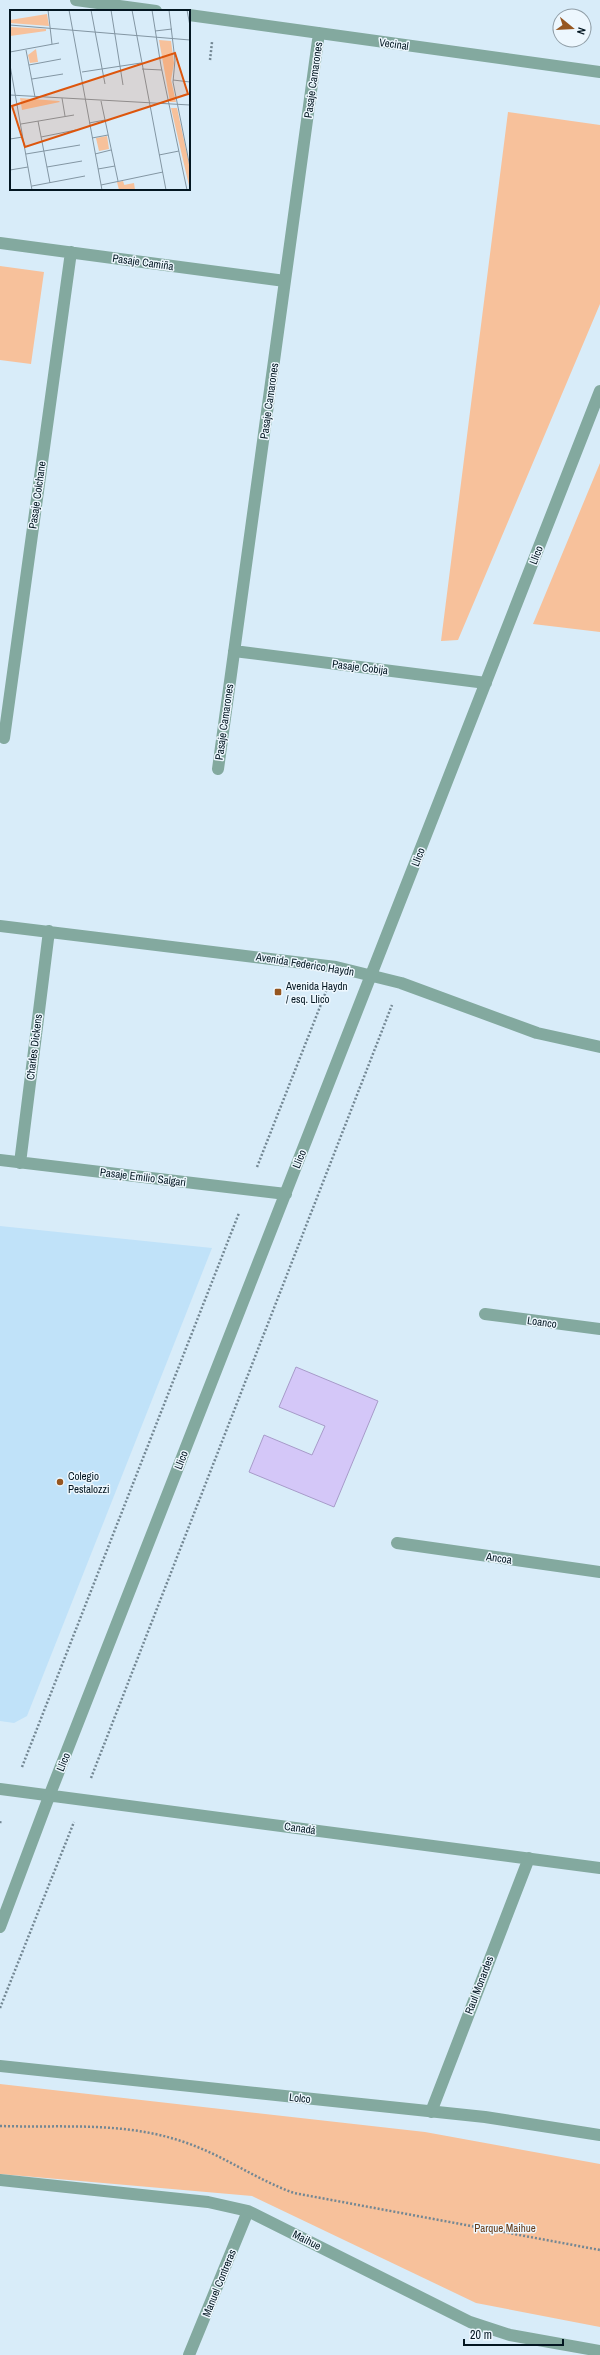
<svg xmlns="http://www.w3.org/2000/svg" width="600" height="2355" viewBox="0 0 600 2355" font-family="'Archivo Narrow',sans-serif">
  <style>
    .built { fill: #c0e2f9 }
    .green { fill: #f7c19b }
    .building { fill: #d4c7f8; stroke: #a79bc9 }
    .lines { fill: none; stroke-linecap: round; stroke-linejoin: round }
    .path { stroke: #738793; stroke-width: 2.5; stroke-dasharray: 2 2; stroke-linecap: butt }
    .minor { stroke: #83a99f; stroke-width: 12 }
    .poi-dot { fill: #965620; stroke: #edf7fe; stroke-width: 1.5 }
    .labels { text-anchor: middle; stroke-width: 3; stroke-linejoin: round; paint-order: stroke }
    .street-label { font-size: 11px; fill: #031621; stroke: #edf7fe }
    .poi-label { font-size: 11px; fill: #031621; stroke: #edf7fe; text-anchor: start }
    .park-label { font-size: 11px; fill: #653b18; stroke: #edf7fe }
    .inset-road { fill: none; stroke: #8396a3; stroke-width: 1 }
    .view { fill: #dd560d; fill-opacity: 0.15; stroke: #dd560d; stroke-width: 2 }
    .inset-edge { fill: none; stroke: #031621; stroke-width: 2 }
  </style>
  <rect width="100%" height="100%" fill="#d8ecf9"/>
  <path class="built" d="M0,1226l212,22 -185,468 -13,7 -14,-2z"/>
  <path class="green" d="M508,112l92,13v179l-142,336 -17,1z
    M0,266l44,6 -13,92 -31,-4z
    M600,463v169l-67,-8z
    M0,2084l425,48 175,32v163l-124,-24 -224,-107 -252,-22z"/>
  <path class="building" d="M296,1367l82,34 -44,106 -85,-35 15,-37 48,20 13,-29 -46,-19z"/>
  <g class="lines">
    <path class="path" d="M210,60l2,-18
      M257,1167l70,-178
      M22,1767l217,-554
      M91,1778l301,-773
      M0,1823l1,-3
      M0,2008l74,-186
      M0,2126c62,2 123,-5 184,16 39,13 71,37 110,51l306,57"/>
    <path class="minor" d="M76,0l80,11
      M189,15l411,57
      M0,243l285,38
      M234,651l252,32
      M4,738l67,-486
      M218,769l101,-736
      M0,926l336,41 65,16 136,50 63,14
      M0,1160l286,34
      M20,1163l29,-232
      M485,1314l115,15
      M397,1543l203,29
      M0,1789l600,79
      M0,1927l50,-133 550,-1403
      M0,2066l485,51 115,18
      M431,2112l98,-254
      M0,2180l208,22 40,9 222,111 40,13 90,16
      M189,2355l59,-144"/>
  </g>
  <g class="poi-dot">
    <rect x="274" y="988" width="8" height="8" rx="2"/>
    <circle cx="60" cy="1482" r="4"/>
  </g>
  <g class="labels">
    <g class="street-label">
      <text transform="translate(394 44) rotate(8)" y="4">Vecinal</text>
      <text transform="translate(313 80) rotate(-82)" y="4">Pasaje Camarones</text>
      <text transform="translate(143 262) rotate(8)" y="4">Pasaje Camiña</text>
      <text transform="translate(269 401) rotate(-82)" y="4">Pasaje Camarones</text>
      <text transform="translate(37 495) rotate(-82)" y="4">Pasaje Colchane</text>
      <text transform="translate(536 555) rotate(-69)" y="4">Llico</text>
      <text transform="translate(360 667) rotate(7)" y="4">Pasaje Cobija</text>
      <text transform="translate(224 722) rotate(-82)" y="4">Pasaje Camarones</text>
      <text transform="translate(418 857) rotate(-69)" y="4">Llico</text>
      <text transform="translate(305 964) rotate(9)" y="4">Avenida Federico Haydn</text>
      <text transform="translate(34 1047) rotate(-83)" y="4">Charles Dickens</text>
      <text transform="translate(299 1159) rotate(-68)" y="4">Llico</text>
      <text transform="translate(143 1177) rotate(7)" y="4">Pasaje Emilio Salgari</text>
      <text transform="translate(542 1322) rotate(8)" y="4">Loanco</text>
      <text transform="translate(181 1460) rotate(-69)" y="4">Llico</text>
      <text transform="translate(499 1558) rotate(8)" y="4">Ancoa</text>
      <text transform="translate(63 1762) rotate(-68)" y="4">Llico</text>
      <text transform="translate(300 1828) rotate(8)" y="4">Canadá</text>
      <text transform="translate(479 1985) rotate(-69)" y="4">Raul Monardes</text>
      <text transform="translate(300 2098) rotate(6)" y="4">Lolco</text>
      <text transform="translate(307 2240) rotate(27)" y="4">Maihue</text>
      <text transform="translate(219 2283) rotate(-68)" y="4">Manuel Contreras</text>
    </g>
    <g class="poi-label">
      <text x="286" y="990">Avenida Haydn<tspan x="286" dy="13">/ esq. Llico</tspan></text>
      <text x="68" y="1480">Colegio<tspan x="68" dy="13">Pestalozzi</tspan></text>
    </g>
    <g class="park-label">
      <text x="505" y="2232">Parque Maihue</text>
    </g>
  </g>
  <g transform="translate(10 10)">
    <rect width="180" height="180" fill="#d8ecf9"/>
    <path d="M37,4l2,12 -39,-3v-3zM0,17l36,2v2l-36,5zM149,30l12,1 3,22 -3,17 5,22h-6zM26,39l2,13 -8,1 -2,-8zM10,88l39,3 1,1 -38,8zM161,98h6l13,60v22zM97,126l2,13 -10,2 -3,-13zM113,171l2,6 -1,-2 10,-2 1,7h-16l-2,-8z" fill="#f7c19b"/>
    <path class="inset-road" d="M38,0l4,34M59,0l33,180M81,0l14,74M101,0l12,75M122,0l34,180M142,0l9,56 26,124M159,0l6,50 -2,22 17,85M177,0l3,16M0,15l180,15M145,21l17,-2M16,40l9,47M0,42l49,-9M0,55l22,125M19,55l32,-6M132,59l20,1M72,62l59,-9M22,69l31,-5M163,70l17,2M0,85l180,10M52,88l3,18M91,91l17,80M28,111l12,62M79,113l16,-3M11,114l53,-9M31,127l35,-7M82,128l16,-3M0,129l13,-2M16,144l54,-9M85,144l16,-4M149,145l20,-4M37,157l35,-6M88,159l17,-3M0,160l18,-3M91,175l62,-13M22,176l53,-10"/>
    <path class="view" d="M165,43l13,41 -163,53 -13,-41z"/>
    <rect width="180" height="180" class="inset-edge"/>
  </g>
  <g transform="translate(572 28) rotate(108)"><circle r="19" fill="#edf7fe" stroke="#8f9da6"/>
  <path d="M0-3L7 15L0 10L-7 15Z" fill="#965620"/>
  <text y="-6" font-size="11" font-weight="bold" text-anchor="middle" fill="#031621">N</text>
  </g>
  <path d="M464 2339v6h99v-6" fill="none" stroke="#031621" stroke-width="2"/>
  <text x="470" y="2339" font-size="12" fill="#031621" stroke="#edf7fe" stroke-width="3" paint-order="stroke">20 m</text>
</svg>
